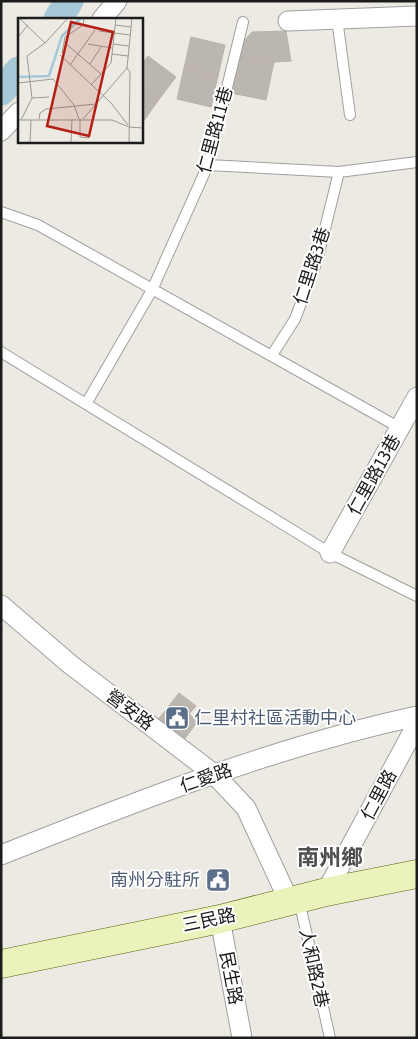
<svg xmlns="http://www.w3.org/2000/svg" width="418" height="1039" viewBox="0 0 418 1039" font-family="'Asap Condensed','Noto Sans TC',sans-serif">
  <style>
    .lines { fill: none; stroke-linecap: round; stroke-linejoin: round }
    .river { stroke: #a7c8d6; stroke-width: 29 }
    .building { fill: #bcb6b0; stroke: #bcb2a7 }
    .lane-casing { stroke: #a0a0a0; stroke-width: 12 }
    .street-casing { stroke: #a0a0a0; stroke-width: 21 }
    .secondary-casing { stroke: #576610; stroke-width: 29 }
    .lane { stroke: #fff; stroke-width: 10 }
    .street { stroke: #fff; stroke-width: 19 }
    .secondary { stroke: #ecf2bb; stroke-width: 28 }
    .labels { text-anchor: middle; stroke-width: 4; stroke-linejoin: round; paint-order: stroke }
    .street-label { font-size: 18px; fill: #1c1c1c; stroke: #fff }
    .service-label { font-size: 18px; fill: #4e5e75; stroke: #fff; text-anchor: start }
    .district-label { font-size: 22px; font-weight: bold; fill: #4f4f4f; stroke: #fff }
    .inset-river { fill: none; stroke: #a7c8d6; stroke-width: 2.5 }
    .inset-road { fill: none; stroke: #999893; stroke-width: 1 }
    .view { fill: #b31f15; fill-opacity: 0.15; stroke: #b31f15; stroke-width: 2.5 }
    .inset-edge { fill: none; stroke: #1c1c1c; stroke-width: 2.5 }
  </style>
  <rect width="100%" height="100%" fill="#eceae3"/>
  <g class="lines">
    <path class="river" d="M58,19l11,-18
      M1,91l18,-20"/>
  </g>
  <path class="building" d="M286,31l5,30 -17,1 -34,-5 3,-15 9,-10z
    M191,37l34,8 -7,31 -34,-8z
    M148,56l28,21 -19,25 -16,-11v-26z
    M240,57l34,5 -8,38 -35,-7z
    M184,68l34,8 -7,31 -34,-8z
    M141,91l16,11 -16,23z
    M179,693l17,13 -7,8 9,7 -15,20 -26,-20z"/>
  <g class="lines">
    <defs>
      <path id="lane" d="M337,19l13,96
        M208,165l131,7 78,-10
        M1,212l37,13 362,203
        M1,352l329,201 87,43
        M272,355l23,-36 22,-58 22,-89
        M86,404l66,-114 56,-125 35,-143
        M299,900l31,138"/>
      <path id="street" d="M102,19l15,-18
        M288,21l129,-5
        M1,131l18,-19
        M330,553l87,-156
        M1,605l70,60 143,109 32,34 43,93
        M1,855c136,-54 273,-108 416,-139
        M326,892l91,-168
        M220,919l22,119"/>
      <path id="secondary" d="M1,964l219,-45 106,-27 91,-18"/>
    </defs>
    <use href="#lane" class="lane-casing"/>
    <use href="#street" class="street-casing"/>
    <use href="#secondary" class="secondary-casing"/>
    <use href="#lane" class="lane"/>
    <use href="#street" class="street"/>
    <use href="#secondary" class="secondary"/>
  </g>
  <defs>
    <symbol id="civic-square" viewBox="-11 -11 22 22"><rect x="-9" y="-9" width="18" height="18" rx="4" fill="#5c6f8a" stroke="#fff"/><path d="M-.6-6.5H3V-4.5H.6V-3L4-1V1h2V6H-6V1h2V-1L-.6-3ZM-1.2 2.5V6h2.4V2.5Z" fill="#fff"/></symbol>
  </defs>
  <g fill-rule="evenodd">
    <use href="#civic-square" x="163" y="704" width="28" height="28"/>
    <use href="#civic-square" x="204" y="866" width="28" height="28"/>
  </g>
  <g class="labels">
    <g class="street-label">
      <text transform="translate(215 130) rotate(-75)" y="6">仁里路11巷</text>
      <text transform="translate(312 266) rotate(-72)" y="6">仁里路3巷</text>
      <text transform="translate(374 475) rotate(-61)" y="6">仁里路13巷</text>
      <text transform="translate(130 710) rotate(37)" y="6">營安路</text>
      <text transform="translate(206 778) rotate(-19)" y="6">仁愛路</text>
      <text transform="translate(379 795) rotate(-62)" y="6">仁里路</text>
      <text transform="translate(209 920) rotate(-12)" y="6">三民路</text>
      <text transform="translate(314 968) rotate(78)" y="6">人和路2巷</text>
      <text transform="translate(231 978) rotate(79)" y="6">民生路</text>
    </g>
    <g class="service-label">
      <text x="194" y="724">仁里村社區活動中心</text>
      <text x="200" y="886" text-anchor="end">南州分駐所</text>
    </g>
    <g class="district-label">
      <text x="330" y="865">南州鄉</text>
    </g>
  </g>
  <g transform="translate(18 18)">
    <rect width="125" height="125" fill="#eceae3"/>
    <path class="inset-river" d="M0,59l31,-1 13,-40 19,-18"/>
    <path class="inset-road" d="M1,0l26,25M97,7l16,2M81,13l31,4M0,19l10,-12M46,24l37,32M70,26l24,4M95,26l16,2M44,35l3,-16 18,-12 1,-7M94,36l16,2M42,37l51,48 17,22M72,46l11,-17M52,47l25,-35M109,50l3,4 -1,71M0,65l35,-4 21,26 5,14M73,67l20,-22 5,-45M14,80l17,-1M21,101l1,-6 6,-4 50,-5M62,101v18l9,1M65,101l44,-51 5,-50M0,102h94l17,7 14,1M3,102l11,-22 -5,-42 18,-13 23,-25M12,125l1,-23M53,125l1,-24"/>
    <path class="view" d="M53,4l42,10 -24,104 -42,-10z"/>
    <rect width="125" height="125" class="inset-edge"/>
  </g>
  <rect width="418" height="1039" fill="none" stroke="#1c1c1c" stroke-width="5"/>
</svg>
